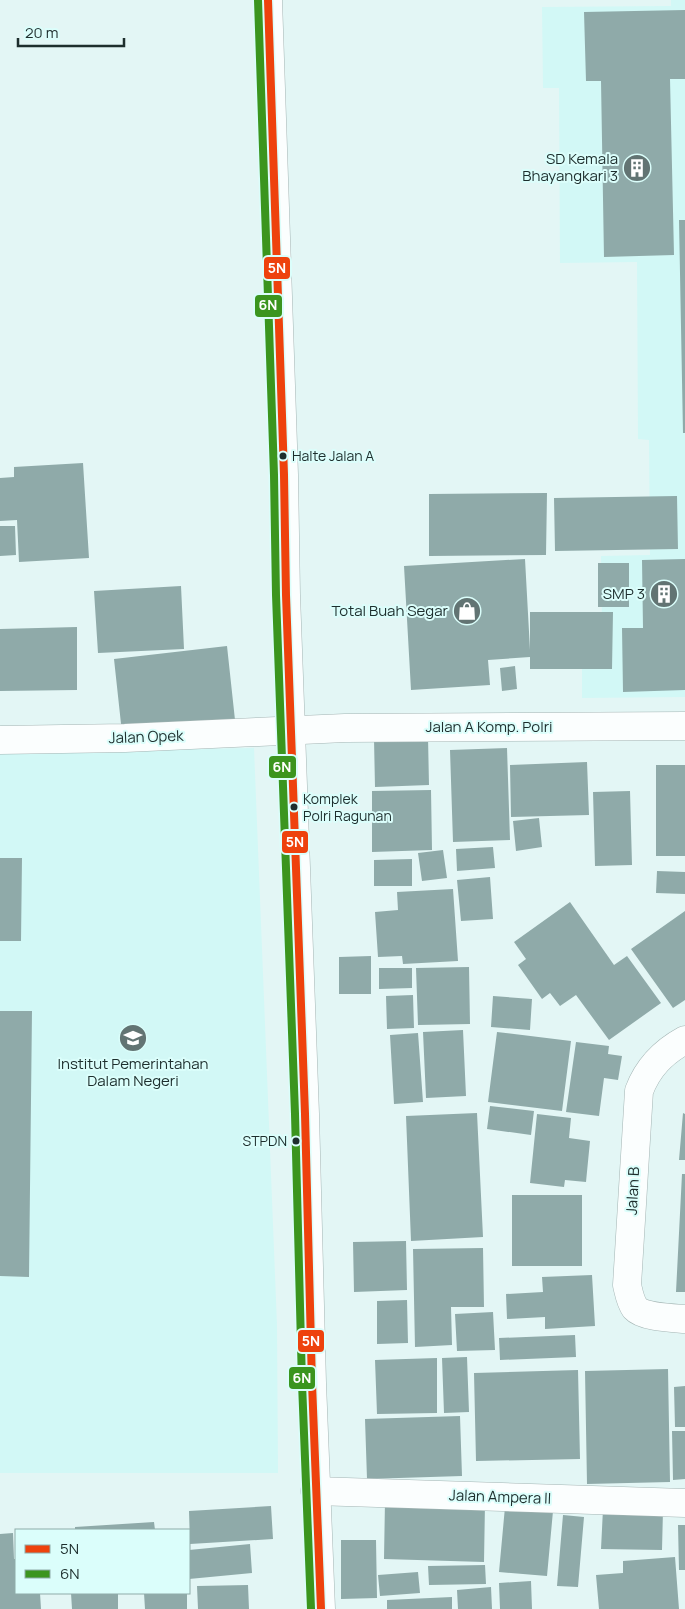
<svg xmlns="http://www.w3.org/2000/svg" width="685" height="1609" viewBox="0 0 685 1609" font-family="Manrope,sans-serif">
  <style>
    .built { fill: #d2f8f6 }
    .building { fill: #8faaa9 }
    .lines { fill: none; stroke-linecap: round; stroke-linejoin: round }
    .minor-casing { stroke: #a4b5b4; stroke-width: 29 }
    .tertiary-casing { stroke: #a4b5b4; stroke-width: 29 }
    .minor { stroke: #fbfefe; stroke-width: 28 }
    .tertiary { stroke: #fbfefe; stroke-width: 28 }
    .bus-1-casing { stroke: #dbfefb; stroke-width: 11 }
    .bus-2-casing { stroke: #dbfefb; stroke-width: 11 }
    .bus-1 { stroke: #ee420d; stroke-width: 8 }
    .bus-2 { stroke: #3b951e; stroke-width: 8 }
    .bus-dot { fill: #1d2e2d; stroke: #dbfefb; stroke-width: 2 }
    .labels { text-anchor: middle; stroke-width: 4; stroke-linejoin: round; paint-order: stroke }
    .bus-label { font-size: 14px; fill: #1d2e2d; stroke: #dbfefb; text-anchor: start }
    .poi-label { font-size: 15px; fill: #1d2e2d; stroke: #dbfefb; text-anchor: end }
    .street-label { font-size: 15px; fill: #1d2e2d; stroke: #dbfefb }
    .line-badge { stroke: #dbfefb; stroke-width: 2 }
    .badge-label { font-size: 14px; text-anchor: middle; font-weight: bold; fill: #fff }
  </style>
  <rect width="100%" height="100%" fill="#e3f6f5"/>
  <path class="built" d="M671,0h14v697l-103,1v-74h20l-1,-68 49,-1 -1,-115 -11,-1 -1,-177 -77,1 -1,-175h-16l-1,-81 129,-1z
    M254,748l23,577 1,148h-278v-721z"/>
  <path class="building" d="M685,10v69h-15l4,176 -70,2 -3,-176h-15l-2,-69z
    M679,220h6v213h-2z
    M83,463l6,95 -70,4 -2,-42 -17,1v-43l14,-1v-10z
    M547,493l-1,62 -117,1v-62z
    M677,496l1,53 -123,2 -1,-53z
    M0,526h15l1,29 -16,1z
    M525,559l5,91v-38h83l-1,57h-82v-12l-42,3 2,25 -79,5 -7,-124z
    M685,559v131l-62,2 -1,-64h21l-1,-68z
    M598,563h31v44h-31z
    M181,586l3,63 -86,4 -4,-62z
    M77,627v63l-77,1v-62z
    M227,646l8,74 -113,13 -8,-74z
    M515,666l2,23 -15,2 -2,-23z
    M428,737l1,48 -54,2 -1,-48z
    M507,748l3,92 -57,2 -3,-92z
    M587,762l2,53 -78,2 -1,-52z
    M656,765h29v91h-29z
    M431,790l1,60 -60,2v-61z
    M630,791l2,74 -37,1 -2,-74z
    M539,818l3,29 -26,4 -3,-30z
    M493,847l2,21 -38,3 -1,-22z
    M443,850l4,28 -25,3 -4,-28z
    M0,858h22l-1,83h-21z
    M412,859v27h-38v-26z
    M657,871l28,1v22l-29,-1z
    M490,877l3,42 -32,2 -4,-41z
    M453,889l5,72 -55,3 -1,-8 -24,1 -3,-45 23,-2 -1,-18z
    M570,902l44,63 13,-9 34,47 -52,37 -33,-45 -16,11 -10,-13 -8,6 -24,-34 8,-6 -12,-17z
    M685,911v89l-12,8 -42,-59z
    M371,956v38h-32v-37z
    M469,967l1,57 -52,1 -2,-57z
    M379,968h33v20l-33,1z
    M413,995l1,33 -27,1 -1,-33z
    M493,996l39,3 -2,31 -39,-3z
    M0,1011h32l-3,266 -29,-1z
    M463,1030l3,66 -40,2 -3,-66z
    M497,1032l74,9 -9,70 -74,-9z
    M418,1033l5,69 -29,2 -4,-69z
    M576,1042l33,4 -1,8 14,2 -4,24 -14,-2 -5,38 -33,-4z
    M490,1106l44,5 -3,24 -44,-6z
    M477,1113l6,124 -72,4 -5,-125z
    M683,1113l2,1v46h-6z
    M537,1114l34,4 -2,20 21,3 -4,41 -21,-2 -1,7 -34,-4z
    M682,1174h3v118h-9z
    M512,1195h70v71h-70z
    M406,1241l1,49 -53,2 -1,-50z
    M483,1248l1,59h-33l1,38 -37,2 -2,-98z
    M592,1275l3,51 -50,3v-12l-38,2 -1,-25 37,-2 -1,-15z
    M407,1300l1,43 -31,1v-43z
    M493,1312l2,38 -38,1 -2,-37z
    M575,1335l1,22 -76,3 -1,-22z
    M467,1357l2,55 -25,1 -2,-55z
    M437,1358v55l-60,1 -2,-54z
    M668,1369l2,113 -83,2 -2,-113z
    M578,1370l2,89 -104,2 -2,-88z
    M685,1386v41h-10l-1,-40z
    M460,1416l2,60 -95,3 -2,-60z
    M672,1431h13v48l-12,1z
    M385,1501l100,2 -1,59 -100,-3z
    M271,1506l2,33 -83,5 -1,-33z
    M505,1507l48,4 -6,65 -48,-4z
    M603,1509l60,1 -1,40 -61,-1z
    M563,1515l21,2 -6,70 -21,-1z
    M154,1522l1,8h-80v-3z
    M678,1525h7v45h-6z
    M13,1533l1,26h2v34h24l1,16h-41v-75z
    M341,1540h35l1,58 -36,1z
    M250,1544l2,29 -63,6v-29z
    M675,1557l4,52h-80l-3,-34 27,-2v-12z
    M485,1565l1,19 -57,1 -1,-19z
    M418,1572l2,21 -40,3 -2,-21z
    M531,1581l1,28h-32l-1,-26z
    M248,1585l1,24h-51l-1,-23z
    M491,1587l1,22h-34l-1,-19z
    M71,1593h47v16h-46z
    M144,1593h43v16h-42z
    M452,1597v12h-65v-9z"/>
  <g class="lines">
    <defs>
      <path id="minor" d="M0,740l125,-2 220,-10 340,-2
        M685,1040c-22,12 -37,27 -46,51l-12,194c2,8 3,16 8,23 8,9 37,10 50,11
        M315,1491l370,12"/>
      <path id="tertiary" d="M268,0l16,475 2,120 19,519 7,269 9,226"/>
    </defs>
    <use href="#minor" class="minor-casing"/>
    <use href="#tertiary" class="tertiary-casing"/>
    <use href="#minor" class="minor"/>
    <use href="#tertiary" class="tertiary"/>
    <defs>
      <path id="bus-1" d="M268,0l16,475 2,120 19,519 7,269 9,226"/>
      <path id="bus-2" d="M258,0l16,475 2,120 19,519 7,269 9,226"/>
    </defs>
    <use href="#bus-1" class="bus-1-casing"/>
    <use href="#bus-2" class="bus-2-casing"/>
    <use href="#bus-1" class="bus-1"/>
    <use href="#bus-2" class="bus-2"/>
  </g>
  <defs>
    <symbol id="building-disc" viewBox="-11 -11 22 22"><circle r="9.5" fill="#627473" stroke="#dbfefb"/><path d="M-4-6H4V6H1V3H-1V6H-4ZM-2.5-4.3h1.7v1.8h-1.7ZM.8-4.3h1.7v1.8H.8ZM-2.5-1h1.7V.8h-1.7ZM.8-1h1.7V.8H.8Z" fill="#fff"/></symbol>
    <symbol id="shop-disc" viewBox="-11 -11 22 22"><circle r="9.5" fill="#627473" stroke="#dbfefb"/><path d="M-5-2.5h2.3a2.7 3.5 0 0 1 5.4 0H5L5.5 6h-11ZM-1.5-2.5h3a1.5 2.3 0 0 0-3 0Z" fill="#fff"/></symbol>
    <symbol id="university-disc" viewBox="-11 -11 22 22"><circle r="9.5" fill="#627473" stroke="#dbfefb"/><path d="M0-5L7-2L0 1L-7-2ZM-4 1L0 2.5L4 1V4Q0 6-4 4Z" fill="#fff"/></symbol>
  </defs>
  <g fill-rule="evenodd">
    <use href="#building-disc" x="621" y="152" width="32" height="32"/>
    <use href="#building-disc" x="648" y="578" width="32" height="32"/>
    <use href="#shop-disc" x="451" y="595" width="32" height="32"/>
    <use href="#university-disc" x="117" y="1022" width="32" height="32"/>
  </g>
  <g class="bus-dot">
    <circle cx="283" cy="456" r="4.5"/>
    <circle cx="294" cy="807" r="4.5"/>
    <circle cx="296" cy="1141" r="4.5"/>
  </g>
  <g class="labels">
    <g class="bus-label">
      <text x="292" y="461">Halte Jalan A</text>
      <text x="303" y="804">Komplek<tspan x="303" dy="17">Polri Ragunan</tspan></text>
      <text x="287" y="1146" text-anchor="end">STPDN</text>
    </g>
    <g class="poi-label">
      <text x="618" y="164">SD Kemala<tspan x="618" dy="17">Bhayangkari 3</tspan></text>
      <text x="645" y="599">SMP 3</text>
      <text x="448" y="616">Total Buah Segar</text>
      <text x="133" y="1069" text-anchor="middle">Institut Pemerintahan<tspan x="133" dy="17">Dalam Negeri</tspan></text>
    </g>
    <g class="street-label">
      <text x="489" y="732">Jalan A Komp. Polri</text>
      <text transform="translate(146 737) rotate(-2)" y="5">Jalan Opek</text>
      <text transform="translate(633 1191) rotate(-87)" y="5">Jalan B</text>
      <text transform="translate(500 1497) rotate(2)" y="5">Jalan Ampera II</text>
    </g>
  </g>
  <g class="line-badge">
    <rect x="263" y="256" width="28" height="24" rx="5" fill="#ee420d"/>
    <rect x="254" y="294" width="29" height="24" rx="5" fill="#3b951e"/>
    <rect x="268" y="755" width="29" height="24" rx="5" fill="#3b951e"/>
    <rect x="281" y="830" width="28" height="24" rx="5" fill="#ee420d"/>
    <rect x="297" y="1329" width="28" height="24" rx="5" fill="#ee420d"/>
    <rect x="288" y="1366" width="28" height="24" rx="5" fill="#3b951e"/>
  </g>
  <g class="badge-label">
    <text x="277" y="273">5N</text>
    <text x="268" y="310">6N</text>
    <text x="282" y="772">6N</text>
    <text x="295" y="847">5N</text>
    <text x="311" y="1346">5N</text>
    <text x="302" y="1383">6N</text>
  </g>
  <rect x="15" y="1529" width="175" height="65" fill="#dbfefb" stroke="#8faba9"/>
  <rect x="25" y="1545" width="25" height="8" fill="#ee420d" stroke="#8faba9"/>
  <text x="60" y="1554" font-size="15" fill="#1d2e2d">5N</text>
  <rect x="25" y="1570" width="25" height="8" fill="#3b951e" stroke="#8faba9"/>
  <text x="60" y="1579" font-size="15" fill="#1d2e2d">6N</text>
  <path d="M18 38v8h106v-8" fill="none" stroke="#1d2e2d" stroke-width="2.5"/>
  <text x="25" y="38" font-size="15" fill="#1d2e2d" stroke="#dbfefb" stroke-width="4" paint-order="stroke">20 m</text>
</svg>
